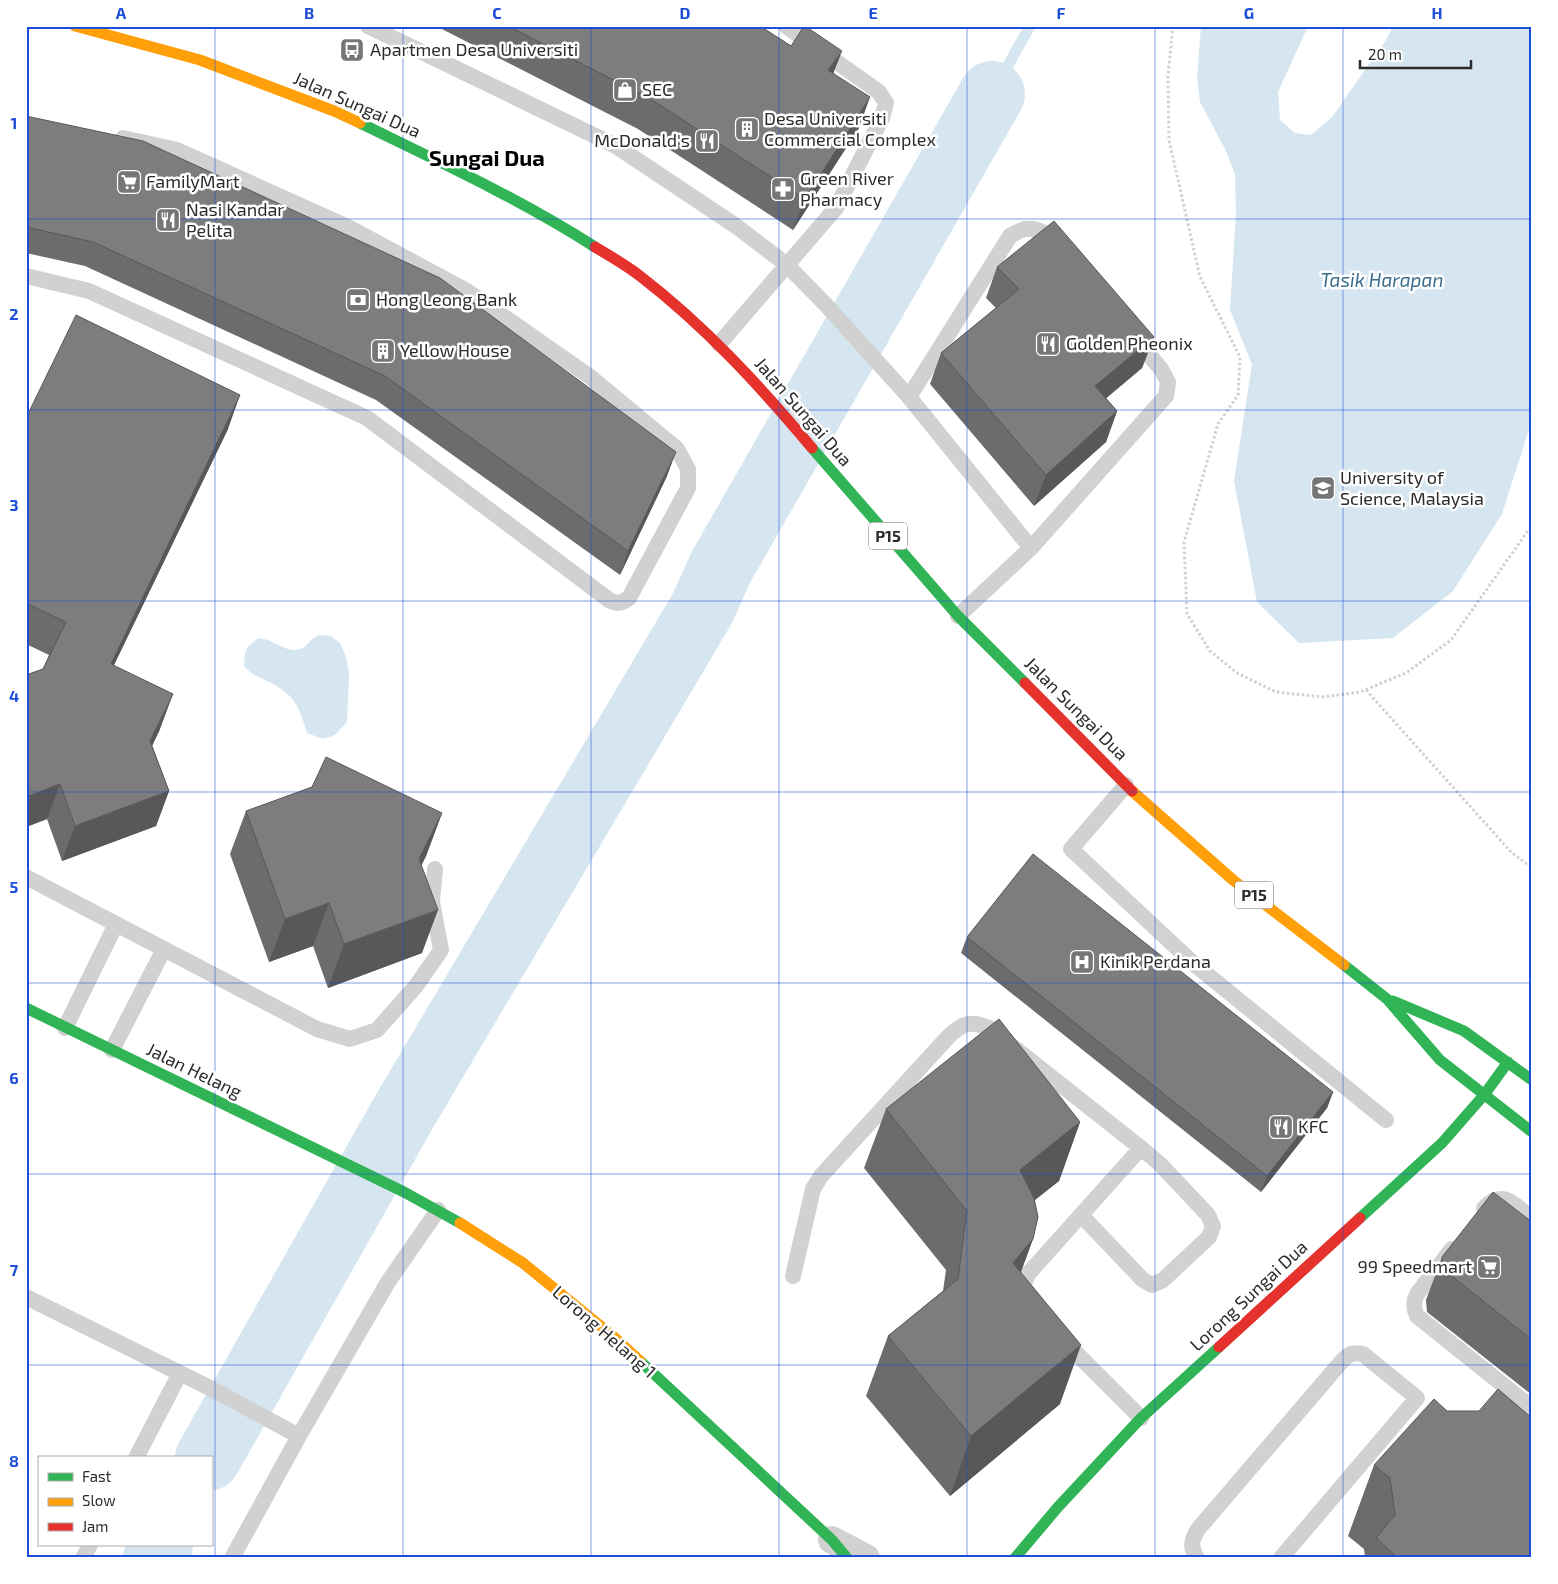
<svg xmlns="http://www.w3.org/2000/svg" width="1558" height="1584" viewBox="0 0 1558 1584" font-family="'Exo 2',sans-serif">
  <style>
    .water { fill: #d6e6f1 }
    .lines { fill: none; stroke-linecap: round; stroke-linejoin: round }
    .stream { stroke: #d6e6f1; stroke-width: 11 }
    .river { stroke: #d6e6f1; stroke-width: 66 }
    .path { stroke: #d1d1d1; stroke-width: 3; stroke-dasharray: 2.5 2.5; stroke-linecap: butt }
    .lane { stroke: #d1d1d1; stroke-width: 16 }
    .street { stroke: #d1d1d1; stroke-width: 28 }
    .fast { stroke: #30b455; stroke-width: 11 }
    .slow { stroke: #ff9f0a; stroke-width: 11 }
    .jam { stroke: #e5322d; stroke-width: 11 }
    .wall { fill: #6c6c6c }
    .shaded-wall { fill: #585858 }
    .building { fill: #7d7d7d; stroke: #585858 }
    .grid { fill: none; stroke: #1d4ed8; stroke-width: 1; stroke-opacity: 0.55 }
    .labels { text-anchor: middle; stroke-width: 5; stroke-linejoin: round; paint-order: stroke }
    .shield { fill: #fff; stroke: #6b6b6b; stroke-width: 1 }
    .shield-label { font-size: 16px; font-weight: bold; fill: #2c2c2c }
    .poi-label { font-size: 18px; fill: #2c2c2c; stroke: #fff; text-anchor: start }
    .street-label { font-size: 18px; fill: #2c2c2c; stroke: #fff }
    .water-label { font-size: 19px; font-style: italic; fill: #3b6d8e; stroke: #fff }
    .district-label { font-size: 22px; font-weight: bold; fill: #000; stroke: #fff }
    .neatline { fill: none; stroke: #1d4ed8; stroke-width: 2 }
    .grid-label { font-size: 16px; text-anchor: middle; font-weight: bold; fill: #1d4ed8 }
  </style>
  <rect width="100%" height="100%" fill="#fff"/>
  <path class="water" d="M1201,26h107l-30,66 2,28 15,13 16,2 21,-18 54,-77 7,-14h139v394l-30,94 -49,77 -60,47 -94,5 -42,-41 -23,-121 18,-117 -22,-54 6,-99 -1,-37 -10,-25 -25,-47 -3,-24z
    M319,635l12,1 9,7 6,14 3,16 -2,49 -12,13 -12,4 -16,-6c-9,-29 -12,-38 -40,-52 -10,-5 -15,-6 -23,-15 1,-16 1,-19 15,-28 3,1 8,1 11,3 11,4 22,14 34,6 6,-4 6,-8 15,-12z"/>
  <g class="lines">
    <path class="stream" d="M992,94l38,-68"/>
    <path class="river" d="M208,1458l196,-346 298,-503 19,-42 271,-473
      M156,1558l4,-13"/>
    <path class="path" d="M1173,26l-5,50 1,64 31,137 40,80 -2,38 -20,29 -34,118 3,72 23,37 27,22 39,19 47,5 37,-5 46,-19 45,-33 81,-115
      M1366,690l145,162 21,16"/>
    <path class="lane" d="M368,26l248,120 120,80 51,39 40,41 82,91 122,151
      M26,276l63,15 278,127 242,182c8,4 12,4 20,-2l59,-110v-19l-11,-20 -88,-73 -122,-85 -119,-64 -171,-77 -54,-12
      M719,344l117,-136 46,-90 4,-15 -7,-11 -93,-66
      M909,397l101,-161c4,-2 10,-6 15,-7 14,-2 24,6 32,16
      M958,616l73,-68 135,-152 2,-14 -7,-13 -27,-32
      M1126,785l-55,64 122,114 193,157
      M26,877l291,152 33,10 27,-9 39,-44 25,-36 -9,-48 3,-33
      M65,1028l51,-104
      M112,1050l52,-101
      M1484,1208c19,-20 32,-2 48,11
      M1452,1249l-35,45c-4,8 -4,14 0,22l115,92
      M793,1276l20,-87 8,-13 127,-139c14,-14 23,-17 41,-9l152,120 19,16 48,51 5,11 -4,11 -46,43 -11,5 -9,-5 -62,-65
      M26,1297l184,91 89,48
      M1026,1298c-5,-9 -2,-15 2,-24l113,-126
      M1062,1339l79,79
      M136,1458l44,-85
      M83,1558l7,-13
      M232,1558l67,-122 89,-154 50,-72
      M1197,1558c-8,-11 -5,-20 2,-30l143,-167c7,-7 11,-9 21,-7l54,44 -136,160"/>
    <path class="street" d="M832,1540l34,18"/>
    <path class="fast" d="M360,123c80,39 160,76 235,124
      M812,448l146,168 67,67
      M1344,965l43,34 53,61 92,72
      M1393,1001l71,30 68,49
      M26,1008l378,184 56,31
      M1360,1218l82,-75 42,-48 24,-33
      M640,1361l192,179 15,18
      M1015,1558l43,-51 83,-89 78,-71"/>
    <path class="slow" d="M75,26l125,34 134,51 26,12
      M1132,791l101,89 111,85
      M460,1223l63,40 91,74 26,24"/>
    <path class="jam" d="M595,247c15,9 31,18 45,29 65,50 120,110 172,172
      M1025,683l107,108
      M1219,1347l141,-129"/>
  </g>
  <path class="wall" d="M436,26h324l74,47 25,55 -66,102 -155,-101z
    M26,116l641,360 -47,99 -244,-175 -291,-134 -59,-13z
    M997,267l157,70 -12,31 -36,30 11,13 -11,31 -72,64 -104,-122 11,-31 55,-45 -10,-10z
    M26,418l202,11 -114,236 46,64 -8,17 17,45 -13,35 -94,35 -15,-42 -21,8v-152l17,-6 6,-14 -23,-11z
    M246,811l196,2 -16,43 -5,10 1,87 -94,35 -15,-42 -44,16 -39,-108z
    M967,937l366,155 -6,16 -66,84 -300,-239z
    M886,1109l194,13 -21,59 -24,19 -2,39 -12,33 39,132 -110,92 -84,-100 22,-60 55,-45 3,-21 -82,-102z
    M1532,1222v173l-105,-83 -1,-12 16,-43z
    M1447,1411h32l53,147h-167l-1,-9 -16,-13 26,-71z"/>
  <path class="shaded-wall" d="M842,51l-12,31 -2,-12z
    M870,97l-11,31 -66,102 12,-31z
    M1154,337l-12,31 -58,49 11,-31z
    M240,395l-12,34 -130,269 13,-34z
    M1117,411l-11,31 -72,64 12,-31z
    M676,452l-9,24 -47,99 8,-24z
    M173,694l-13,35 -22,47 12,-35z
    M60,784l-13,35 -21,8v-30z
    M169,791l-13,35 -94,35 13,-35z
    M442,813l-16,43 -23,46 16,-43z
    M329,903l-16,43 -44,16 16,-43z
    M438,910l-16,43 -94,35 16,-44z
    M1333,1092l-6,16 -66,84 6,-16z
    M1080,1122l-21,59 -61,48 22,-59z
    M1033,1239l-22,59 2,-35z
    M1081,1345l-21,59 -110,92 21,-60z"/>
  <path class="building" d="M508,26h252l31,20 13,-20h1l37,25 -14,19 42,27 -65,102 -156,-101z
    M26,116l117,25 297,137 236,174 -48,99 -243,-175 -292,-134 -67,-15z
    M1054,221l100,116 -59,49 22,25 -71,64 -105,-122 78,-64 -22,-22z
    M76,315l164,80 -129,269 62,30 -23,47 19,50 -94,35 -15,-42 -34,13v-122l17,-6 23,-47 -40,-19v-185z
    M326,757l116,56 -23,46 19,51 -94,34 -15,-41 -44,16 -39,-108 66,-24z
    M1033,854l300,238 -66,84 -300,-239z
    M999,1019l81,103 -60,48 14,28 4,19 -5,22 -20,24 68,82 -110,91 -83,-100 70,-57 9,-68 -81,-102z
    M1493,1192l39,30v118l-89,-71 -1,-12z
    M1498,1389l34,29v140h-134l-22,-20 19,-23 -5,-37 -16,-13 60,-66 13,12h32z"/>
  <path class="grid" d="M215,26v1532M403,26v1532M591,26v1532M779,26v1532M967,26v1532M1155,26v1532M1343,26v1532M26,219h1506M26,410h1506M26,601h1506M26,792h1506M26,983h1506M26,1174h1506M26,1365h1506"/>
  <defs>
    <symbol id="bus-square" viewBox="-11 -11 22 22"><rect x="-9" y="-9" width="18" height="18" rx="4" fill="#767676" stroke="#fff"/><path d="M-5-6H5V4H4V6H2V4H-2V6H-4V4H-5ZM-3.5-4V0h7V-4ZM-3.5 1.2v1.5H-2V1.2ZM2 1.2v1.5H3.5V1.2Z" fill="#fff"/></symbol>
    <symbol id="shop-square" viewBox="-11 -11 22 22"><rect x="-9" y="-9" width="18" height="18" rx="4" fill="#767676" stroke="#fff"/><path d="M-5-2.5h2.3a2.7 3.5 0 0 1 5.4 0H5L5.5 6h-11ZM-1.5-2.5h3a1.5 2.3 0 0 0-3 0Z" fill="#fff"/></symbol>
    <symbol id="building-square" viewBox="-11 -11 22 22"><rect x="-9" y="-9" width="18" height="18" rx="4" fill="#767676" stroke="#fff"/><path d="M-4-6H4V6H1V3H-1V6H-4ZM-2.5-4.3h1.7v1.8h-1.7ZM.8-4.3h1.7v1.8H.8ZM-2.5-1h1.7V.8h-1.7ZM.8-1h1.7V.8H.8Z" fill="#fff"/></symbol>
    <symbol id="restaurant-square" viewBox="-11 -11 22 22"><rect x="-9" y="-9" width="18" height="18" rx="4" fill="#767676" stroke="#fff"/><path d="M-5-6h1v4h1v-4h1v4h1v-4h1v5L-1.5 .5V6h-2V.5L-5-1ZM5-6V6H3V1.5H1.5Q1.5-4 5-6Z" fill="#fff"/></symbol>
    <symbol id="supermarket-square" viewBox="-11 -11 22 22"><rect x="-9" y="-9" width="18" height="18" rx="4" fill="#767676" stroke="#fff"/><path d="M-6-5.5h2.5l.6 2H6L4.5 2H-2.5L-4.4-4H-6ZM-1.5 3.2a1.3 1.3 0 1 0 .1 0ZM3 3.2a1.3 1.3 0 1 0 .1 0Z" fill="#fff"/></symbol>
    <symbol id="pharmacy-square" viewBox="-11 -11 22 22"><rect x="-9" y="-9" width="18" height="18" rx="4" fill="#767676" stroke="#fff"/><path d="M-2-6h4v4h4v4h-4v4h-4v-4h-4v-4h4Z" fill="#fff"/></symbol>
    <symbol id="bank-square" viewBox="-11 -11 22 22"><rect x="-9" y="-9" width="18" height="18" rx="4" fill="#767676" stroke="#fff"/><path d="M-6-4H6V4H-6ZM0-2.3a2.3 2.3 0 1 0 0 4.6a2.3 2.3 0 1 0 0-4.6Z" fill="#fff"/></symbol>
    <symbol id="university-square" viewBox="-11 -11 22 22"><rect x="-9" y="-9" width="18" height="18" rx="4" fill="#767676" stroke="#fff"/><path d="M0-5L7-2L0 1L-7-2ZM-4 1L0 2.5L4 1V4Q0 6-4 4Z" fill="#fff"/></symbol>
    <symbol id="hospital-square" viewBox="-11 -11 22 22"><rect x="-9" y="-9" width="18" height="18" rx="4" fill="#767676" stroke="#fff"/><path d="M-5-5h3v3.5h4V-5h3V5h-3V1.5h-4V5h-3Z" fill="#fff"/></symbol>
  </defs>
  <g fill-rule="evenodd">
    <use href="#bus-square" x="338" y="36" width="28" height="28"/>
    <use href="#shop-square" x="611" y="76" width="28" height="28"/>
    <use href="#building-square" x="733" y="115" width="28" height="28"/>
    <use href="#restaurant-square" x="693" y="127" width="28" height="28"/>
    <use href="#supermarket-square" x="115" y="168" width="28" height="28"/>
    <use href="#pharmacy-square" x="769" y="175" width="28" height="28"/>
    <use href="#restaurant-square" x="154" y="206" width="28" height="28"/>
    <use href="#bank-square" x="344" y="286" width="28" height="28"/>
    <use href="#restaurant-square" x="1034" y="330" width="28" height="28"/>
    <use href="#building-square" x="369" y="337" width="28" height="28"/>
    <use href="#university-square" x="1309" y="474" width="28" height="28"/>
    <use href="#hospital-square" x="1068" y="948" width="28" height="28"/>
    <use href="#restaurant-square" x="1267" y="1113" width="28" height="28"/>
    <use href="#supermarket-square" x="1475" y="1253" width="28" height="28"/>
  </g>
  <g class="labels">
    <g class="shield">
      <rect x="869" y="522.5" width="38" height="27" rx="4"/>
      <rect x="1235" y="881.5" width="38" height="27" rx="4"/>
    </g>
    <g class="shield-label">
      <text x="888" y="542">P15</text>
      <text x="1254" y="901">P15</text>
    </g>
    <g class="poi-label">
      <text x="370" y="56">Apartmen Desa Universiti</text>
      <text x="642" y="96">SEC</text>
      <text x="764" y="125">Desa Universiti<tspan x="764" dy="21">Commercial Complex</tspan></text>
      <text x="690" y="147" text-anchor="end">McDonald's</text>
      <text x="800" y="185">Green River<tspan x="800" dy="21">Pharmacy</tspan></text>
      <text x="146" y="188">FamilyMart</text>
      <text x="186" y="216">Nasi Kandar<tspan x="186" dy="21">Pelita</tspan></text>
      <text x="376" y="306">Hong Leong Bank</text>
      <text x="1066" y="350">Golden Pheonix</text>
      <text x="400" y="357">Yellow House</text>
      <text x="1340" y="484">University of<tspan x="1340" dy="21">Science, Malaysia</tspan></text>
      <text x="1100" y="968">Kinik Perdana</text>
      <text x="1298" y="1133">KFC</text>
      <text x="1472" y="1273" text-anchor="end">99 Speedmart</text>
    </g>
    <g class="street-label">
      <text transform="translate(357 105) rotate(24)" y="6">Jalan Sungai Dua</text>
      <text transform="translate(803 412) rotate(49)" y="6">Jalan Sungai Dua</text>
      <text transform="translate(1076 709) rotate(45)" y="6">Jalan Sungai Dua</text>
      <text transform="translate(194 1071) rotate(26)" y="6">Jalan Helang</text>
      <text transform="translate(1249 1296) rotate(-43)" y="6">Lorong Sungai Dua</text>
      <text transform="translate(604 1332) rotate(41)" y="6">Lorong Helang 1</text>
    </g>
    <g class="water-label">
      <text x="1382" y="287">Tasik Harapan</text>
    </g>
    <g class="district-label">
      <text x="487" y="166">Sungai Dua</text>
    </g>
  </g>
  <rect width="1558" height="1584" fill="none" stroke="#ffffff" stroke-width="55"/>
  <rect x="38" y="1456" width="175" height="90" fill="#ffffff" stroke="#ababab"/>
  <rect x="48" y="1473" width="25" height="8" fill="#30b455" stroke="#ababab"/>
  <text x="82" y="1482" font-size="15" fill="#2c2c2c">Fast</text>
  <rect x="48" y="1498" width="25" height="8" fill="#ff9f0a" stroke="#ababab"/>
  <text x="82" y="1506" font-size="15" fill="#2c2c2c">Slow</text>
  <rect x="48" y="1523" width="25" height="8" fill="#e5322d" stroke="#ababab"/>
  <text x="82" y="1532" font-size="15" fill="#2c2c2c">Jam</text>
  <path d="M1360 60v8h111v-8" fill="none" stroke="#2c2c2c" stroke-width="2.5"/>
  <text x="1368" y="60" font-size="15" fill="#2c2c2c" stroke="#ffffff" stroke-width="4" paint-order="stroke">20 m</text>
  <rect x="28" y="28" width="1502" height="1528" class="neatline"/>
  <g class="grid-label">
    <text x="121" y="19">A</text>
    <text x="309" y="19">B</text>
    <text x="497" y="19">C</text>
    <text x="685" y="19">D</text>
    <text x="873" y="19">E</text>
    <text x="1061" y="19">F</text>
    <text x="1249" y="19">G</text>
    <text x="1437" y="19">H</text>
    <text x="14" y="129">1</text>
    <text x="14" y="320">2</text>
    <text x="14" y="511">3</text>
    <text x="14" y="702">4</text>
    <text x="14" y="893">5</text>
    <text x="14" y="1084">6</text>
    <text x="14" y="1276">7</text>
    <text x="14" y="1467">8</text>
  </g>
</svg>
